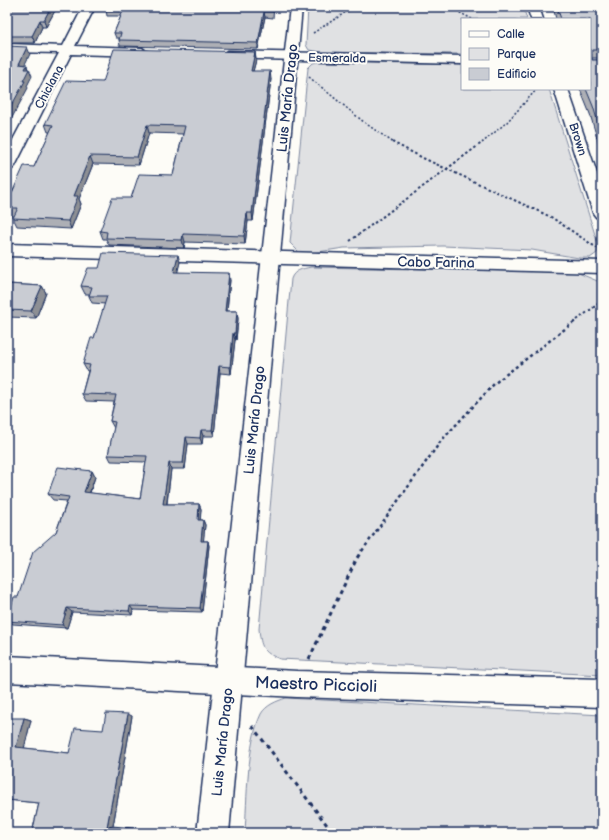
<svg xmlns="http://www.w3.org/2000/svg" width="609" height="840" viewBox="0 0 609 840" font-family="'Balsamiq Sans',sans-serif">
  <style>
    .green { fill: #e0e1e3; stroke: #7e88a0 }
    .lines { fill: none; stroke-linecap: round; stroke-linejoin: round }
    .minor-casing { stroke: #1b2f5e; stroke-width: 3 }
    .primary-casing { stroke: #1b2f5e; stroke-width: 3 }
    .path-far3 { stroke: #1b2f5e; stroke-width: 1.5; stroke-dasharray: 2 2; stroke-linecap: butt }
    .path-far2 { stroke: #1b2f5e; stroke-width: 2; stroke-dasharray: 2.5 2.5; stroke-linecap: butt }
    .path-far1 { stroke: #1b2f5e; stroke-width: 2.5; stroke-dasharray: 3 3; stroke-linecap: butt }
    .path { stroke: #1b2f5e; stroke-width: 3; stroke-dasharray: 4 4; stroke-linecap: butt }
    .minor { fill: #fdfcf7; fill-rule: evenodd }
    .primary { fill: #fdfcf7; fill-rule: evenodd }
    .wall { fill: #adafb5; stroke: #1b2f5e }
    .shaded-wall { fill: #8d8f94; stroke: #1b2f5e }
    .building { fill: #c9ccd3; stroke: #1b2f5e }
    .labels { text-anchor: middle; stroke-width: 4; stroke-linejoin: round; paint-order: stroke }
    .far-street-label { font-size: 12px; fill: #1b2f5e; stroke: #fdfcf7 }
    .street-label { font-size: 14px; fill: #1b2f5e; stroke: #fdfcf7 }
    .near-street-label { font-size: 17px; fill: #1b2f5e; stroke: #fdfcf7 }
  </style>
  <rect width="100%" height="100%" fill="#fdfcf7"/>
  <filter id="ink" filterUnits="userSpaceOnUse"><feTurbulence type="fractalNoise" baseFrequency=".025" numOctaves="2"/><feDisplacementMap in="SourceGraphic" scale="8" xChannelSelector="R" yChannelSelector="G"/><feConvolveMatrix kernelMatrix="1 2 1 2 8 2 1 2 1" color-interpolation-filters="sRGB"/></filter>
  <g filter="url(#ink)">
    <path class="green" d="M308,7h215l4,12h-65v35l-141,-2 -12,-2 -3,-5z
      M317,62l145,3v24h87l49,155 -1,9 -7,5h-11l-47,-8 -89,-4 -99,2 -33,5 -12,-1 -9,-9 18,-175 5,-5z
      M311,267l265,5 26,11v392l-322,-16c-18,-7 -19,-12 -21,-30l32,-350c3,-9 11,-10 20,-12z
      M286,698l316,17v118h-357c2,-33 2,-90 16,-119 5,-9 16,-13 25,-16z"/>
    <g class="lines">
      <defs>
        <path id="minor" d="M83,7h12l-20,39 67,2 6,4 -6,4 -71,-2 -56,112 -3,3 -5,2v-20l52,-98 -52,-1v-8l56,2z
          M227,51l235,5v8l-240,-6 -1,-3z
          M7,244l595,17v12l-595,-17z
          M7,656l290,15 305,8v28l-305,-10 -290,-15z"/>
        <path id="primary" d="M290,7h12l-73,826h-32z
          M527,7h12l4,12h-12z
          M554,89h14l34,99v31l-6,-2 -3,-4z"/>
      </defs>
      <use href="#minor" class="minor-casing"/>
      <use href="#primary" class="primary-casing"/>
      <path class="path-far3" d="M449,7l23,12
        M313,33l41,-26
        M309,77l56,46 29,20
        M482,143l25,-21 30,-33"/>
      <path class="path-far2" d="M392,142l33,17 126,58 46,31
        M350,241l133,-99
        M573,323l29,-22"/>
      <path class="path-far1" d="M362,551l79,-110 54,-58 79,-61"/>
      <path class="path" d="M309,659l48,-101 5,-8
        M252,726l81,107"/>
      <use href="#minor" class="minor"/>
      <use href="#primary" class="primary"/>
    </g>
    <path class="wall" d="M7,7h50l-11,20h-4l-7,16h-28z
      M107,7h167l-1,11 -8,-1 -7,32 -138,-3 -1,-6v-2h-3l-2,-5 7,-17h-14l-1,-6z
      M553,7h49v51h-10v2h10v95l-12,-41 -10,-25h10v-70h-34z
      M255,52l1,8 -3,11 18,8 -18,142h-5l-3,23 -60,-2 -1,6 -75,-3 -3,-6h-3l-3,-8 31,-33 42,-23 10,-41 -34,-1 -10,32 -46,-1 -14,35 2,5 -10,25 -54,-3 -4,-8 1,-2h-5l-2,-5v-7l27,-37 16,-35h-2l-3,-8 58,-42z
      M180,262l-3,10 53,8 -3,31h10l1,8 -2,21h-1l-4,34 -11,-1 -6,63h-11l-1,8h-14l-3,25h-14l-4,35h32l2,5 -1,11h3l2,5 -2,16h5l1,5 -7,66 -69,-2 -1,5 -60,-3 -5,16 -54,-4 -6,-3 11,-24 38,-65 11,-31 -14,-1 -5,-6 44,-23 3,6 -5,16 50,6 6,-37 -35,-1 -3,-6 6,-27 -4,-7 4,-19 -28,-1 -4,-7 6,-23h-1l-4,-7 11,-26 11,-34 -13,-1 -3,-7v-2h-4l-4,-8 18,-18z
      M7,282l1,2 34,2 4,7 -10,25 -29,-1z
      M132,716l-19,110 58,6v1h-139l7,-30 -32,-3 17,-82 7,2 -7,28 45,5 34,-23z"/>
    <path class="shaded-wall" d="M51,7h6l-11,20 -2,-7z
      M264,12l1,5 -7,32v-6z
      M40,20l2,7 -7,16 -3,-7z
      M27,47l3,7 -9,18 -2,-8z
      M255,52l1,8 -5,19v-8z
      M27,65l1,5 1,-1 3,7 -5,10 1,2 -21,39v-13l16,-33 2,-12z
      M270,71l1,8 -18,142 -1,-8z
      M147,125l2,8 -10,32 -2,-8z
      M90,156l3,8 -14,35 2,5 -10,25 -3,-8 6,-25z
      M247,213l1,8 -3,23 -1,-8z
      M183,234l2,8 -1,6 -2,-8z
      M178,255l2,7 -4,17 -2,-7z
      M229,273l1,7 -4,39 -1,-8z
      M42,286l4,7 -10,25 -5,-7z
      M237,311l1,8 -2,21 -1,-7z
      M233,333l2,7 -4,34 -1,-7z
      M219,366l1,7 -6,63 -2,-6z
      M201,430l2,6 -1,8 -2,-6z
      M186,437l2,7 -3,25 -2,-6z
      M169,463l2,6 -5,40 -3,-5z
      M92,471l3,6 -7,20 -4,-5z
      M199,504l2,5 -1,16 -2,-5z
      M203,520l2,5 -2,21 -2,-5z
      M208,541l1,5 -7,66 -2,-4z
      M130,606l3,4 -1,5 -3,-4z
      M67,608l5,4 -5,16 -5,-3z
      M128,714l4,2 -19,110 -6,1z
      M24,718l7,2 -7,29 -8,-2z"/>
    <path class="building" d="M7,7h44l-7,13h-4l-8,16h-25z
      M107,7h166v5h-9l-6,31 -139,-3 2,-7h-7l9,-22 -17,-1z
      M557,7h45v43h-10v10h10v76l-9,-30 -7,-17h4v-70h-29z
      M7,46l20,1 -8,17 8,1 -2,4h4l-6,12h2l-18,33z
      M114,49l141,3 -4,19h19l-18,142h-5l-3,23 -61,-2 -1,6 -76,-2 1,-6 -7,-1 12,-33h19l8,-24 34,1 12,-49 -38,-1 -10,32 -47,-1 -16,40h4l-10,25 -55,-3 5,-10h-11v-4l17,-38 10,1 19,-42 -8,-1 21,-43 37,1z
      M103,253l75,2 -4,17 55,1 -4,38h12l-2,22h-2l-3,34 -11,-1 -7,64h-11l-1,8 -14,-1 -3,26h-14l-6,41h36l-1,16h5l-2,21h7l-8,67 -70,-2 -1,5 -62,-3 -5,17 -55,-4 7,-24h4l15,-45 23,-20 13,-35 -21,-3 10,-27 34,4 -8,21 56,7 7,-43 -39,-1 7,-33 -5,-1 6,-26 -34,-1 8,-29 -7,-1 8,-26h3l13,-42h-18l3,-9 -11,-1 7,-18h11z
      M7,284l35,2 -11,25 -24,-1z
      M106,713l22,1 -21,113 60,6h-135l7,-30 -32,-3v-82h17l-8,29 53,6 6,-25 28,2z"/>
  </g>
  <g class="labels">
    <g class="far-street-label">
      <text transform="translate(337 58) rotate(1)" y="4">Esmeralda</text>
      <text transform="translate(49 87) rotate(-62)" y="4">Chiclana</text>
      <text transform="translate(578 139) rotate(72)" y="4">Brown</text>
    </g>
    <g class="street-label">
      <text transform="translate(287 98) rotate(-84)" y="5">Luis María Drago</text>
      <text transform="translate(436 262) rotate(1)" y="5">Cabo Farina</text>
      <text transform="translate(254 420) rotate(-84)" y="5">Luis María Drago</text>
      <text transform="translate(222 742) rotate(-84)" y="5">Luis María Drago</text>
    </g>
    <g class="near-street-label">
      <text transform="translate(316 684) rotate(2)" y="6">Maestro Piccioli</text>
    </g>
  </g>
  <rect width="609" height="840" fill="none" stroke="#fdfcf7" stroke-width="24"/>
  <rect x="12" y="12" width="585" height="816" fill="none" stroke="#1b2f5e" stroke-width="1.5" filter="url(#ink)"/>
  <rect x="461" y="18" width="130" height="72" fill="#fdfcf7" stroke="#a3aaba"/>
  <rect x="469" y="31" width="20" height="6" fill="#fdfcf7" stroke="#a3aaba"/>
  <text x="497" y="38" font-size="12" fill="#1b2f5e">Calle</text>
  <rect x="469" y="48" width="20" height="12" fill="#e0e1e3" stroke="#a3aaba"/>
  <text x="497" y="58" font-size="12" fill="#1b2f5e">Parque</text>
  <rect x="469" y="68" width="20" height="12" fill="#c9ccd3" stroke="#a3aaba"/>
  <text x="497" y="78" font-size="12" fill="#1b2f5e">Edificio</text>
</svg>
